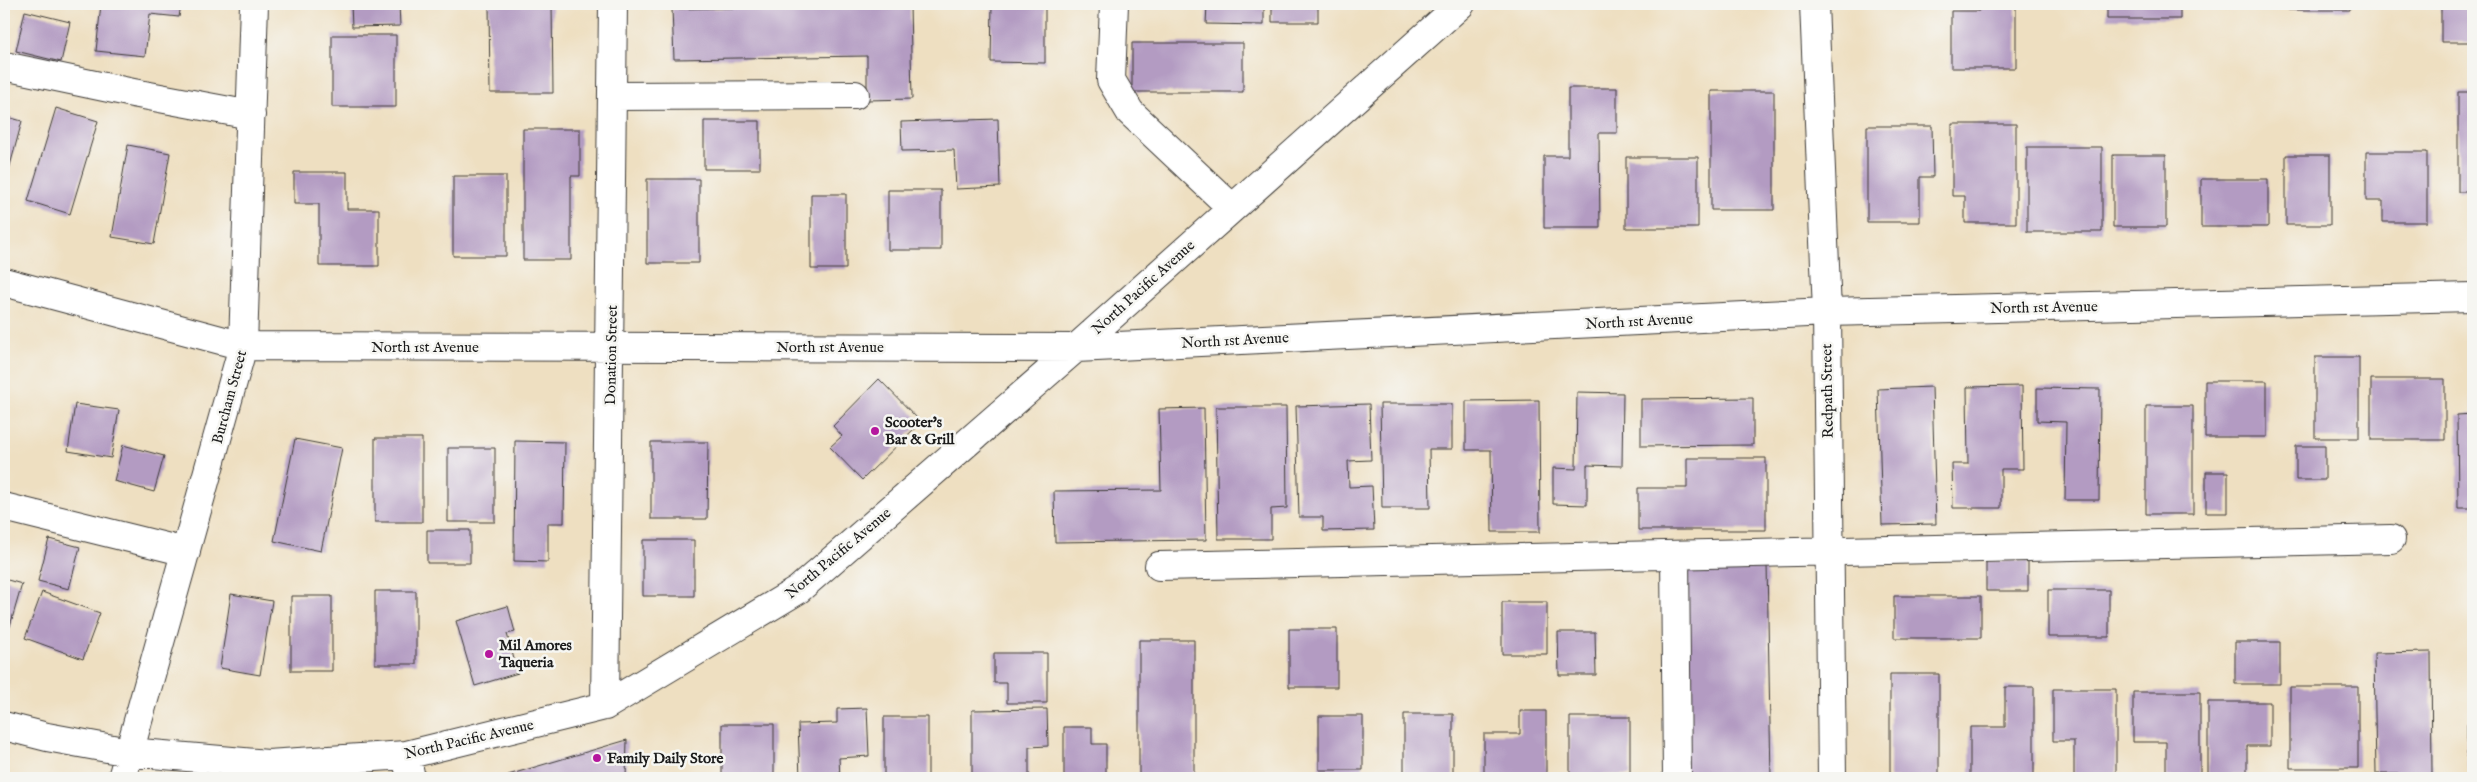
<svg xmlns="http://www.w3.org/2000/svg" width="2477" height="782" viewBox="0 0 2477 782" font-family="'IM FELL English',serif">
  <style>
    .building { fill: #b39bc2 }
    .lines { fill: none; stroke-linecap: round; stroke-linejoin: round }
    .minor-casing { stroke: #3c3935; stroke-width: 30 }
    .minor { stroke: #fff; stroke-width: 28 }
    .poi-dot { fill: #b5179e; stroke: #f6f6f2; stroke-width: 2 }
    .labels { text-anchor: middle; stroke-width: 5; stroke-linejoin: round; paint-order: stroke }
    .street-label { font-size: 15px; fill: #1c1c1c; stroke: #f6f6f2 }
    .poi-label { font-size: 15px; font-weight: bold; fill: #1c1c1c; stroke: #f6f6f2; text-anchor: start }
  </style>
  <rect width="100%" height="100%" fill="#f6f6f2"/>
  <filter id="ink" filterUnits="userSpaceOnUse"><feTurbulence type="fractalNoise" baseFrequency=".02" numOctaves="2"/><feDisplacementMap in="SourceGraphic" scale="10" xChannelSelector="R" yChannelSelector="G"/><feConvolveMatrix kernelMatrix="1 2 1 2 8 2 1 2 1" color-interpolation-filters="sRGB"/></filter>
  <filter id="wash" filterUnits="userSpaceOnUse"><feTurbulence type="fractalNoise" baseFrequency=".0096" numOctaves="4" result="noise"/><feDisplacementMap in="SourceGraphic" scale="20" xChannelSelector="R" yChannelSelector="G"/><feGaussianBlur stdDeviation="1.12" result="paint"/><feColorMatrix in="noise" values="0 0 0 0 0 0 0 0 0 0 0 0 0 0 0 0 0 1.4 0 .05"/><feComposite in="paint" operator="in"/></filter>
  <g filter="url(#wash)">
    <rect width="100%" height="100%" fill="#eedfc1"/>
    <g id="blocks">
      <path class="building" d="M101,4h80l-2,13 -29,-3 -5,42 -49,-5z
        M351,4h48l1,22 -48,1z
        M489,4h63l1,89h-63z
        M992,4h53v59l-54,-1z
        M1207,4h57v21l-58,-1z
        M1272,4h46v18h-46z
        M1979,4h37v64h-65v-57h28z
        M2107,4h73v15h-73z
        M2288,4h62v6h-62z
        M2441,4h32v38h-32z
        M910,5l2,94 -45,1v-44l-193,3 -2,-50z
        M25,11l45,11 -9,40 -45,-11z
        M332,35h64v72h-64z
        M1132,43h111v49h-111z
        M1568,88h49v45h-18l1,95h-56v-72h24z
        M1711,91h63v119h-63z
        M2458,92h15v100h-15z
        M56,108l42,13 -28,93 -42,-13z
        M4,116l18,5 -18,67z
        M998,119l2,68 -44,2 -2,-39 -52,1 -1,-29z
        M704,121h56v48h-56z
        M1952,124h64v99h-51v-27h-13z
        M1867,126h65l1,51h-13v45h-53z
        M523,129h57v47h-9v84h-48z
        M128,145l42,8 -16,91 -42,-7z
        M2027,147h75v85h-75z
        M2366,152h61v70h-44v-21h-17z
        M2113,155h53v72h-53z
        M2286,155h44v70h-44z
        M1626,157h72v71h-72z
        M294,172h53v37h32v57h-60v-62h-25z
        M453,176h53v80h-53z
        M647,179h52v84h-52z
        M2201,179h67v48h-67z
        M888,190h53v60h-53z
        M811,194h35v75h-35z
        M2315,357h44v81h-44z
        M879,379l42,43 -59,58 -32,-33 12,-11 -9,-10z
        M2371,379h74v61h-74z
        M2205,381h62v56h-62z
        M2022,386l1,83h-22v39h-48l-1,-44h16l-1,-77z
        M1932,387l4,137 -54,1 -4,-136z
        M2037,388l63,1 -1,111h-34l1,-78 -29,-1z
        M1577,392l46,1 -1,73 -35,-1v40l-34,-1v-36l23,1z
        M2471,393h2v15h-1z
        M1753,398v47l-112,1v-47z
        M1539,400l1,132h-48l-1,-82h-25v-49z
        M75,404l44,6 -8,48 -43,-7z
        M1369,404l2,56 -23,1 1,26 23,-1 2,44 -51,1v-14h-24l-3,-111z
        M1380,404h72v45h-23l1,59h-48z
        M2146,406h47v108h-47z
        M1216,407h70l1,101 -16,1v30h-53z
        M1204,408l2,132 -151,2 -1,-51 107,-1 -2,-81z
        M2473,414v94h-15l-1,-93z
        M375,438h47v84h-47z
        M295,439l47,9 -21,103 -47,-10z
        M515,441l50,1 -1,81h-16v39l-34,-1z
        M651,442h57l-1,77h-56z
        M123,445l41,11 -10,36 -40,-11z
        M2296,446h29v34h-29z
        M448,448h47v74h-47z
        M1687,458h79v72h-128v-42h49z
        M2206,472h22v41h-22z
        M4,517l4,1 -3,19h-1z
        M427,530h43v33h-43z
        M49,539l31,8 -11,42 -31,-8z
        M643,540h51v56h-51z
        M1986,561h42v30h-42z
        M1767,564l4,214h-87l-4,-212z
        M4,579l18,5 -16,56 -2,-1z
        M2048,590h61v47h-61z
        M375,591h41v73h-41z
        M42,592l58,21 -17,46 -58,-21z
        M231,594l41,7 -12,74 -40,-7z
        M291,596h41v75h-41z
        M1894,596h87v42h-87z
        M1502,602h45v52h-45z
        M508,606l7,26 -8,2 11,39 -43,13 -19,-65z
        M1289,629h48v58h-48z
        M1558,632h37l1,43h-37z
        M1139,640h55v138h-55z
        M2235,642h45v42h-45z
        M2431,652l1,122h-56l-2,-121z
        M994,653h53v50h-40v-20h-13z
        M1890,674h49v104h-49z
        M2005,687h29v91h-64v-51h35z
        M2290,687h68v81h-68z
        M2053,689h63v89h-42v-37h-21z
        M2133,692h67v85h-34v-35h-33z
        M2208,702h62v44h-23v28h-39z
        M867,708l2,48 -30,2 1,20h-40l-2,-54 39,-1v-14z
        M1047,709l1,37 -19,1v31h-57v-68z
        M1520,711h26v67h-62v-44h36z
        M1404,714h49v64h-49z
        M1319,716h44v54h-44z
        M884,717h44v61h-44z
        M1570,717h60v58h-60z
        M722,724h52v54h-52z
        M2467,724h6v44h-6z
        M1064,727h28v17h14v34h-42z
        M627,740l-1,38h-119l1,-3z"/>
    </g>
  </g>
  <g filter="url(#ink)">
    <use href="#blocks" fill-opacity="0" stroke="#3c3935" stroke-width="1"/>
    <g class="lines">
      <defs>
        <path id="minor" d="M1114,4l-3,76 19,32 102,96
          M1814,4l13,308 5,466
          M4,66l129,27 118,22
          M613,96l242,-1
          M4,282l239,64 833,2 751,-36 646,-15
          M4,507l182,45
          M1675,555l2,223
          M1159,566l1232,-27
          M605,706l8,-702
          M4,726l43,11 82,15 139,12 138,-9 199,-49 193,-116 278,-242 385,-344
          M406,755l5,23
          M122,778l121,-432 11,-342"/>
      </defs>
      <use href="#minor" class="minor-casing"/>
      <use href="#minor" class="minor"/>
    </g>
  </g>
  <g class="poi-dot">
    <circle cx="875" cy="431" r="5"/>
    <circle cx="489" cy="654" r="5"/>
    <circle cx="597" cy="758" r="5"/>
  </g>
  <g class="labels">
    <g class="street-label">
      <text transform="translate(1143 287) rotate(-42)" y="5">North Pacific Avenue</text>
      <text transform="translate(2044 307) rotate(-1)" y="5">North 1st Avenue</text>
      <text transform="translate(1639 321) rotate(-3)" y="5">North 1st Avenue</text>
      <text transform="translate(1235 340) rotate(-3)" y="5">North 1st Avenue</text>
      <text x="425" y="352">North 1st Avenue</text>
      <text x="830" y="352">North 1st Avenue</text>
      <text transform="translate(611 355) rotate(-89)" y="5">Donation Street</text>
      <text transform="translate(1827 391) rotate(-91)" y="5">Redpath Street</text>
      <text transform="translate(229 397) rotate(-75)" y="5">Burcham Street</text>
      <text transform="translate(838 553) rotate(-40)" y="5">North Pacific Avenue</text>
      <text transform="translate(469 739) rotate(-13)" y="5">North Pacific Avenue</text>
    </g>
    <g class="poi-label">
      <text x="885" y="427">Scooter's<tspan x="885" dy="17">Bar &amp; Grill</tspan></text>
      <text x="499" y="650">Mil Amores<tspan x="499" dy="17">Taqueria</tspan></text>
      <text x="607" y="763">Family Daily Store</text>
    </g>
  </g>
  <rect width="2477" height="782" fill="none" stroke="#f6f6f2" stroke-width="20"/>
</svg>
